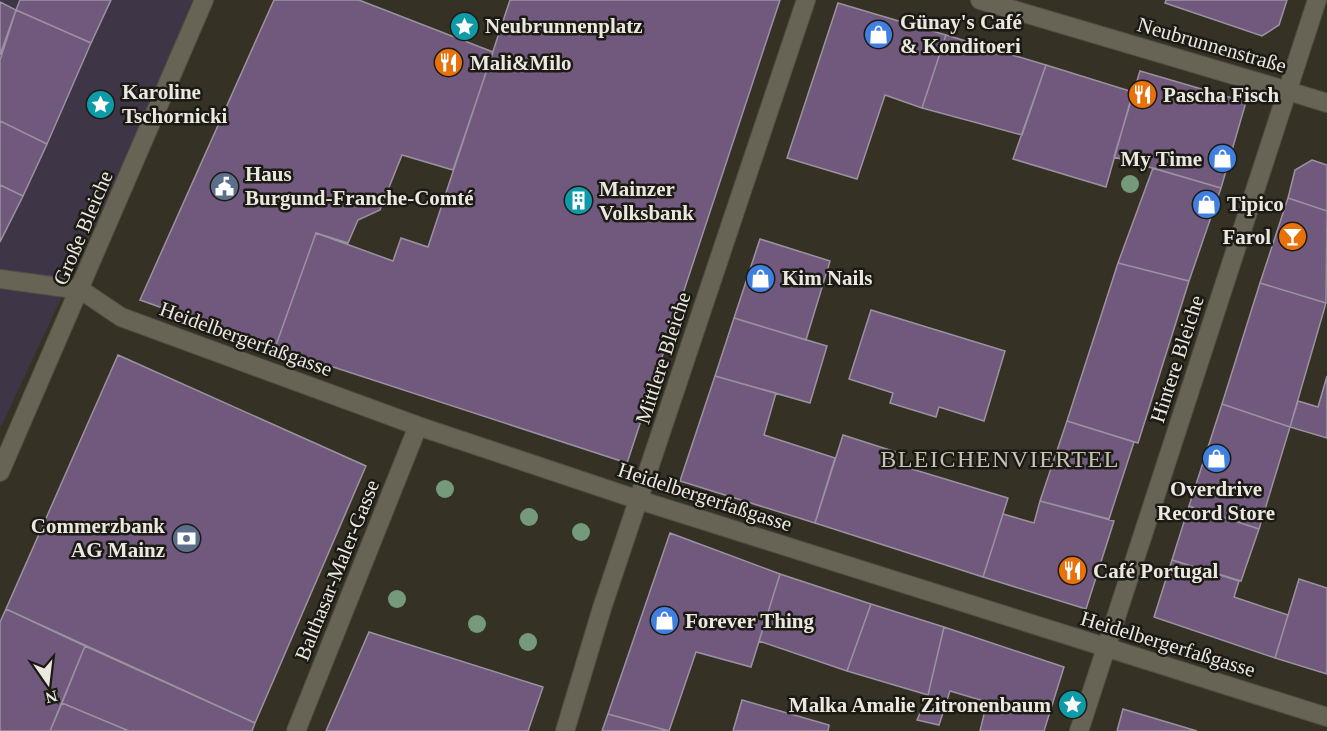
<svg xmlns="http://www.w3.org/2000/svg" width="1327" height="731" viewBox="0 0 1327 731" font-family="'Times New Roman',serif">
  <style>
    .commercial { fill: #3e3646 }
    .building { fill: #70597d; stroke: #9b92a0; stroke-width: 1.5 }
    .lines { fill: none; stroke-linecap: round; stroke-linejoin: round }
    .pedestrian-casing { stroke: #525044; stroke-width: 20 }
    .minor-casing { stroke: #525044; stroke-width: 20 }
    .secondary-casing { stroke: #525044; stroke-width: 20 }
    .pedestrian { stroke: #676455; stroke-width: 18 }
    .minor { stroke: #676455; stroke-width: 18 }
    .secondary { stroke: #676455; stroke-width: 18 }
    .tree { fill: #74997b }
    .labels { text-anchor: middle; stroke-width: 5; stroke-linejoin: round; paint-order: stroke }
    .poi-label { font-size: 21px; font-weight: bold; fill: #eae8df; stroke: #1b1a14; text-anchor: start }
    .street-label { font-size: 21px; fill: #eae8df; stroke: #1b1a14 }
    .quarter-label { font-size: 24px; letter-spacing: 1.5px; fill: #c6c2b2; stroke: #1b1a14 }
  </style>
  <rect width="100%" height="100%" fill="#353225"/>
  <path class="commercial" d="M0,0h200l-200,429z"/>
  <path class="building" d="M20,0h91l-20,43 -75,-33z
    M274,0h85l134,52 -40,118 -51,-15 -22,55 -22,10 -10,23 -32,-10 -41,115 -135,-48z
    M510,0h270l-153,463 -352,-115 41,-115 77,28 8,-23 27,9z
    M1166,0h121l-8,25 -17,11 -97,-33z
    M0,2l16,8 -16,45z
    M838,3l108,32 -24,73 -37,-13 -28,84 -70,-21z
    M16,10l75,33 -44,101 -47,-23v-61z
    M946,35l100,30 -24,70 -100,-27z
    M1046,65l87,27 -27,95 -93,-28z
    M1140,71l106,31 -25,86 -107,-31z
    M0,121l47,23 -24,52 -23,-11z
    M1312,160l15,5v46l-39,-13 7,-28z
    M1153,168l68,20 -32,93 -71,-18z
    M0,185l23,11 -23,46z
    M1288,198l39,13 -1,92 -66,-20z
    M760,239l70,22 -24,79 -72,-22z
    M1118,263l71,18 -51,162 -71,-22z
    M1260,283l66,20 -36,124 -68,-23z
    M871,310l134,41 -21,70 -45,-14 -3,10 -46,-14 3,-10 -44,-14z
    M734,318l93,28 -17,57 -95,-27z
    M118,355l248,111 -111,257 -249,-114z
    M715,376l61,17 -12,42 71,23 -20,65 -135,-42z
    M1327,376v62l-37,-11 8,-26 20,6z
    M1222,404l68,23 -31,102 -70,-23z
    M1067,421l67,21 -25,77 -69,-18z
    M843,435l53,17 -4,11 116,35 -25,79 -168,-54z
    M1040,501l74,20 -28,88 -103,-32 20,-63 31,9z
    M1189,506l70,23 -18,52 -69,-21z
    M670,533l110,41 -29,93 -55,-15 -27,79 -61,-17z
    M1172,560l67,21 -5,16 54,18 -13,43 -121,-41z
    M780,574l91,30 -24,67 -88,-30z
    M1299,579l28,9v86l-52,-16z
    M871,604l73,23 -16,68 -81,-24z
    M6,609l79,37 -35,85h-50v-109z
    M944,627l120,40 -20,64h-64l7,-29 -37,-11 -11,34 -22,-5 11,-25z
    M369,632l174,55 -15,44h-202z
    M85,646l170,77 -3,8h-123l-67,-28z
    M742,700l87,25 -1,6h-95z
    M62,703l67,28h-79z
    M1123,709l74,22h-80z
    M608,714l61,17h-67z"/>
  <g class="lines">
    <defs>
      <path id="pedestrian" d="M980,0l308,91"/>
      <path id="minor" d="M1288,91l39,12
        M0,279l81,11 40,27 297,109 221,74 688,217
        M296,731l122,-305
        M565,731l37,-123 204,-608
        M1079,731l238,-731"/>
      <path id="secondary" d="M0,472l204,-472"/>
    </defs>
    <use href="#pedestrian" class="pedestrian-casing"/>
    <use href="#minor" class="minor-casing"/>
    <use href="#secondary" class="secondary-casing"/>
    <use href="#pedestrian" class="pedestrian"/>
    <use href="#minor" class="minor"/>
    <use href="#secondary" class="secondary"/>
  </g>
  <g class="tree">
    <circle cx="1130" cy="184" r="9"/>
    <circle cx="445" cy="489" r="9"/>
    <circle cx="529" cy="517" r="9"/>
    <circle cx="581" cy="532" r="9"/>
    <circle cx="397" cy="599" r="9"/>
    <circle cx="477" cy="624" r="9"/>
    <circle cx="528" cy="642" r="9"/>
  </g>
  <defs>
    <symbol id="sight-disc" viewBox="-11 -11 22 22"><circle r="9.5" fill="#0f9aa8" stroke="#1b1a14"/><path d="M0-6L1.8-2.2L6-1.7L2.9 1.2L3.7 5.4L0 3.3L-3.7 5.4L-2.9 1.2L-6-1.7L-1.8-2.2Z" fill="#fff"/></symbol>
    <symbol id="shop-disc" viewBox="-11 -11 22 22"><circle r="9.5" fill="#3f7fe0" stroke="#1b1a14"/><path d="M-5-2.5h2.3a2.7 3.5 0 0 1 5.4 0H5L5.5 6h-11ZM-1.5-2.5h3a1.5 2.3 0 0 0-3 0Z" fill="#fff"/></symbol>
    <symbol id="restaurant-disc" viewBox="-11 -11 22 22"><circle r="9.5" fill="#e8710a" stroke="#1b1a14"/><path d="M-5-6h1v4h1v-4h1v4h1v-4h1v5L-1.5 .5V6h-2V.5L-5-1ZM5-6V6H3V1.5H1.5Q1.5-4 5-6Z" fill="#fff"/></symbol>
    <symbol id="civic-disc" viewBox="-11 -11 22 22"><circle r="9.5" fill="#5c6f8a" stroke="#1b1a14"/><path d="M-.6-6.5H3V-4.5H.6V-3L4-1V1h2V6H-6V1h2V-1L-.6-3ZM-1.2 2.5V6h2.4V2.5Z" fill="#fff"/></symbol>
    <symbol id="building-disc" viewBox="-11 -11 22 22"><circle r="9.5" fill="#0f9aa8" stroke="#1b1a14"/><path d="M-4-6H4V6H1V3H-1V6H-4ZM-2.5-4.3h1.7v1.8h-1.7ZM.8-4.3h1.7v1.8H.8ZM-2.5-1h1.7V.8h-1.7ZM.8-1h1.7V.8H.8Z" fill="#fff"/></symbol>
    <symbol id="bar-disc" viewBox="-11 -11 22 22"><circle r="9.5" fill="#e8710a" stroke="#1b1a14"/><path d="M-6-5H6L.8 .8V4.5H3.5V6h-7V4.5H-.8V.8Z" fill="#fff"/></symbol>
    <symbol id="bank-disc" viewBox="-11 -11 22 22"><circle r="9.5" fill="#5c6f8a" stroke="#1b1a14"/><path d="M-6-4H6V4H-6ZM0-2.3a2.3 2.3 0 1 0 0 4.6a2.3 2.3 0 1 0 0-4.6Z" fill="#fff"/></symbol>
  </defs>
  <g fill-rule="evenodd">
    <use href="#sight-disc" x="448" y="10" width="33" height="33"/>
    <use href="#shop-disc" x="862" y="18" width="33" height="33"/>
    <use href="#restaurant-disc" x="432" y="46" width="33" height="33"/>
    <use href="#restaurant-disc" x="1126" y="78" width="33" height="33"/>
    <use href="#sight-disc" x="84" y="88" width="33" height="33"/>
    <use href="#shop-disc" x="1206" y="142" width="33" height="33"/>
    <use href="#civic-disc" x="208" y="170" width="33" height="33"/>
    <use href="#building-disc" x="562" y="184" width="33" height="33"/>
    <use href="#shop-disc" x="1190" y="188" width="33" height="33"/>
    <use href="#bar-disc" x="1276" y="220" width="33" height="33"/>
    <use href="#shop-disc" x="744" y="262" width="33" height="33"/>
    <use href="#shop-disc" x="1200" y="442" width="33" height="33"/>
    <use href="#bank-disc" x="170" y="522" width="33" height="33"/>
    <use href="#restaurant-disc" x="1056" y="554" width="33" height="33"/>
    <use href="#shop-disc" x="648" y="604" width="33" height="33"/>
    <use href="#sight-disc" x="1056" y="688" width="33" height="33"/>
  </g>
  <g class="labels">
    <g class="poi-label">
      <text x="900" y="29">Günay's Café<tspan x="900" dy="24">&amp; Konditoeri</tspan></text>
      <text x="485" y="33">Neubrunnenplatz</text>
      <text x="470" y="70">Mali&amp;Milo</text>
      <text x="122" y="99">Karoline<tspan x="122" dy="24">Tschornicki</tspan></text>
      <text x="1163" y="102">Pascha Fisch</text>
      <text x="1202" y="166" text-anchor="end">My Time</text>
      <text x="245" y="181">Haus<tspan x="245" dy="24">Burgund-Franche-Comté</tspan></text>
      <text x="599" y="196">Mainzer<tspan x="599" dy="24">Volksbank</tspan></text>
      <text x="1227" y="211">Tipico</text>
      <text x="1271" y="244" text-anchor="end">Farol</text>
      <text x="782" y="285">Kim Nails</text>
      <text x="1216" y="496" text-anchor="middle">Overdrive<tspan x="1216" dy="24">Record Store</tspan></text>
      <text x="165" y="533" text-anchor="end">Commerzbank<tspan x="165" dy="24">AG Mainz</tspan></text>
      <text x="1093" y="578">Café Portugal</text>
      <text x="685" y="628">Forever Thing</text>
      <text x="1051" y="712" text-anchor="end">Malka Amalie Zitronenbaum</text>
    </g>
    <g class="street-label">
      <text transform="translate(1212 45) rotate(16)" y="7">Neubrunnenstraße</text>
      <text transform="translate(83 228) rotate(-67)" y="7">Große Bleiche</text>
      <text transform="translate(246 339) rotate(20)" y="7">Heidelbergerfaßgasse</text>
      <text transform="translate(663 358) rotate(-72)" y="7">Mittlere Bleiche</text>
      <text transform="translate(1177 359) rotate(-72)" y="7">Hintere Bleiche</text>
      <text transform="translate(705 497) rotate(18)" y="7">Heidelbergerfaßgasse</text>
      <text transform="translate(337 570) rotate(-68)" y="7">Balthasar-Maler-Gasse</text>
      <text transform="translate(1168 644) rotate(17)" y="7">Heidelbergerfaßgasse</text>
    </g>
    <g class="quarter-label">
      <text x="1000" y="467">BLEICHENVIERTEL</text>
    </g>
  </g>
  <g transform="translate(48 683) rotate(166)" stroke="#1b1a14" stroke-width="4.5" paint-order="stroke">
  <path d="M0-4.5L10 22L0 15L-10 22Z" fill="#eae8df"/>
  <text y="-9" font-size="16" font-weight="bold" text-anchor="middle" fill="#eae8df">N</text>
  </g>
</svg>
